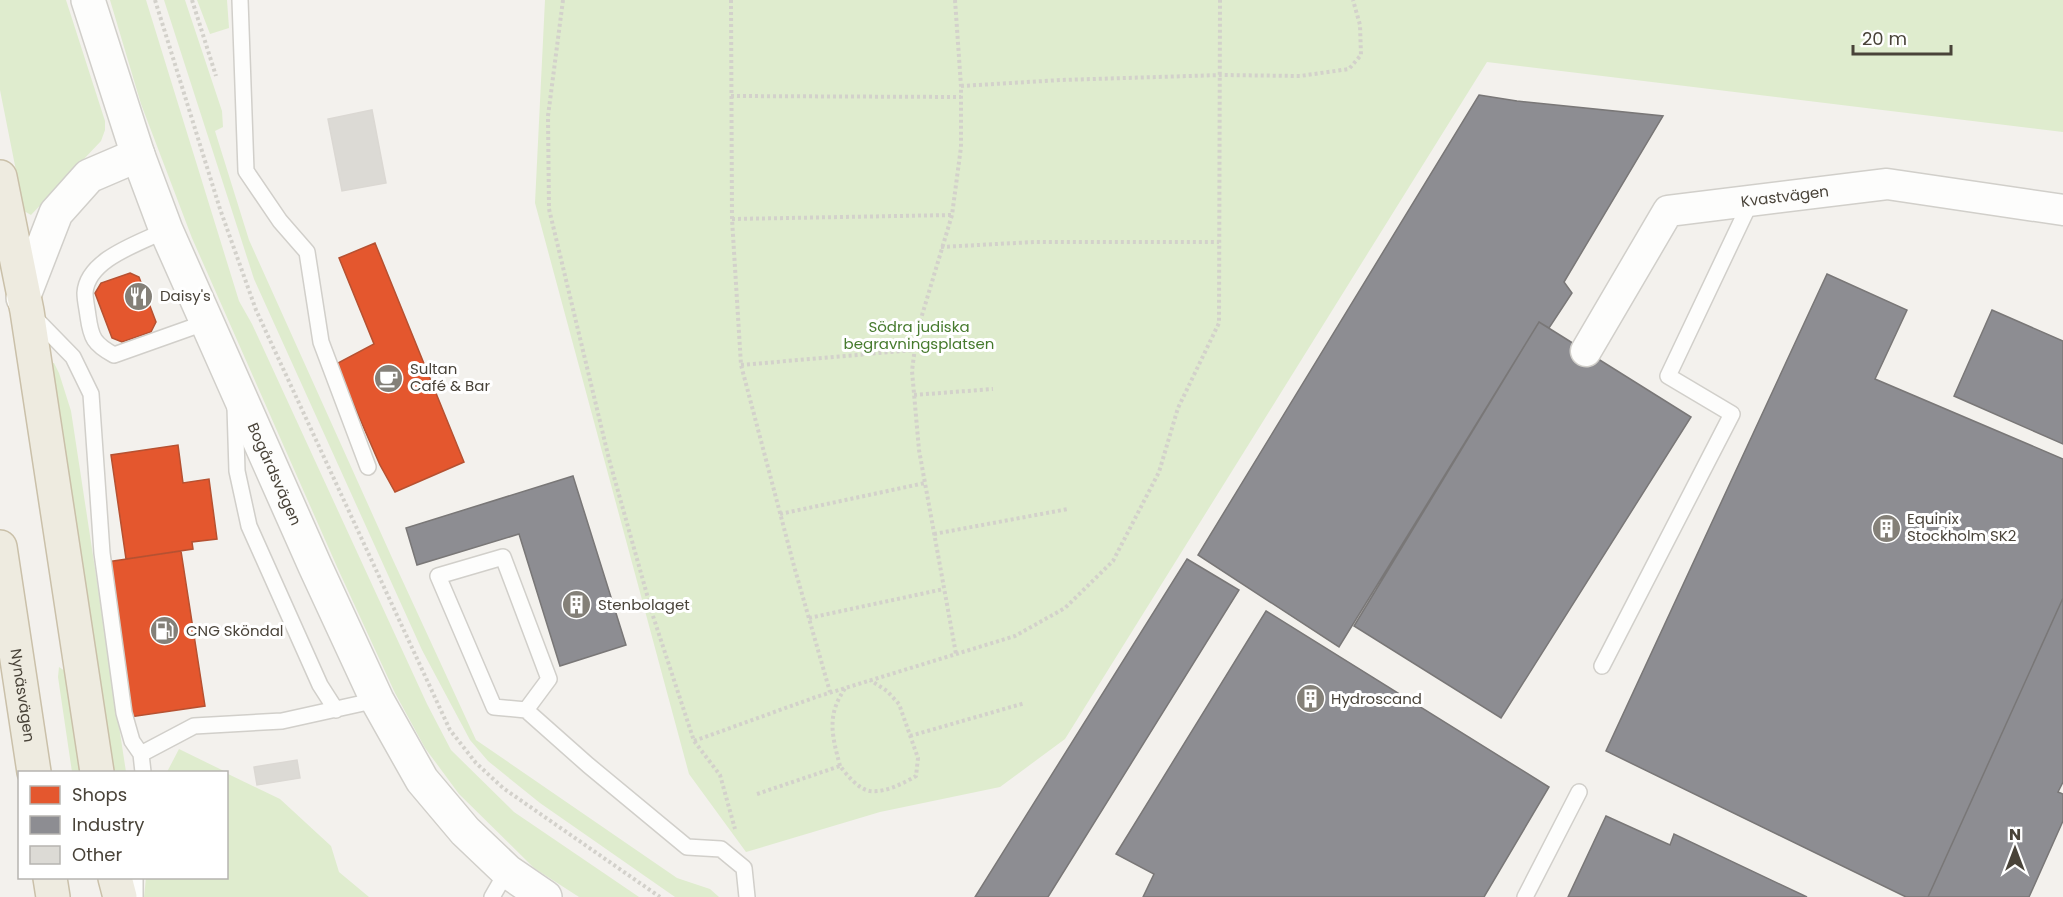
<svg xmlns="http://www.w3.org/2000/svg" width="2063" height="897" viewBox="0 0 2063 897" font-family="Poppins,sans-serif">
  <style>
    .green { fill: #dfecce }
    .shops { fill: #e4572e; stroke: #b65131; stroke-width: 1.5 }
    .industry { fill: #8d8d92; stroke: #797777; stroke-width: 1.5 }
    .building { fill: #dcdad5; stroke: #dbd8d3; stroke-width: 1.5 }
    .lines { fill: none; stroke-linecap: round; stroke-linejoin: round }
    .service-casing { stroke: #d1cfca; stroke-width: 18 }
    .minor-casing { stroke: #d1cfca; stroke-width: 33 }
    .tertiary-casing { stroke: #d1cfca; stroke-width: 36 }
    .trunk-casing { stroke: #cac0a9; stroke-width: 36 }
    .path { stroke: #d3d1cb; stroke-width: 4; stroke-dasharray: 3 3; stroke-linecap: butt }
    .service { stroke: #fdfdfc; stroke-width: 15 }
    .minor { stroke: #fdfdfc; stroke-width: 30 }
    .tertiary { stroke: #fdfdfc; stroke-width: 33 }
    .trunk { stroke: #eeebe0; stroke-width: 33 }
    .labels { text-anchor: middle; stroke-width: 6; stroke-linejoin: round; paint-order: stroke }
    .street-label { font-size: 15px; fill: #494339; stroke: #fff }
    .poi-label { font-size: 15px; fill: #494339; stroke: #fff; text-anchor: start }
    .park-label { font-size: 15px; fill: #467a2d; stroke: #fff }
  </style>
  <rect width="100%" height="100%" fill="#f3f1ed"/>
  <path class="green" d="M0,0h66l39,121v9l-4,11 -70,74 -7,-4 -24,-121z
    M110,0h36l93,301 13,23 175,380 24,46 63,62 125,85h-60l-45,-29 -75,-74 -34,-46 -30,-55 -57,-124 -146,-331 -51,-134z
    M164,0h21l37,111 1,16 -8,4 34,109 144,320 83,180 201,138 33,11 9,8h-44l-135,-94 -52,-42 -18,-21 -48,-90 -168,-371z
    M197,0h30l2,28 -19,6z
    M545,0h1518v132l-576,-70 -422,677 -65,48 -120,25 -134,40 -57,-78 -154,-571z
    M48,363h6l5,10 12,38 55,361h-15z
    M59,667l6,4 18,101h-11l-14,-95z
    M179,749l47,23h-59z
    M226,773l54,26 51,47 8,26 30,25h-225l2,-19h80z"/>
  <path class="shops" d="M375,243l89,219 -69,30 -15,-27 -44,-101 38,-20 -35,-86z
    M130,273l9,4 17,45 -5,10 -29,10 -10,-4 -17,-45 6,-10z
    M178,445l5,38 26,-4 8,60 -25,3 1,7 -67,10 -15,-104z
    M181,551l24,155 -75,11 -23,-155z"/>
  <path class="industry" d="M1479,95l38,6 146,15 -99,166 8,11 -23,35 -10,-6 -200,325 -141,-92z
    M1827,274l80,36 -32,69 188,80v139l-135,299h-22l-300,-146z
    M1992,310l71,31v103l-109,-48z
    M1539,322l152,95 -190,301 -147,-92z
    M573,476l53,169 -66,21 -41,-132 -102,31 -11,-37z
    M1187,559l52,31 -191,307h-73z
    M2063,598v184l-5,10 5,2v27l-34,76h-101z
    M1266,611l283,176 -65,110h-341l11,-23 -38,-20z
    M1606,816l64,29 4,-11 133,63h-239z"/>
  <path class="building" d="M372,110l14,73 -44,8 -14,-72z
    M297,760l3,18 -43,7 -3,-18z"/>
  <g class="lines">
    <defs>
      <path id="service" d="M240,0l6,171 34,50 27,31 14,90 47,125
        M166,230c-26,13 -79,29 -81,63 0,7 2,15 3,23 3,22 6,28 26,39l93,-33
        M33,316l40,41 18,37 11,159 22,160 8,28 9,13 2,18
        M235,407l2,64 12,55 71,159 16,25
        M1602,666l130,-252 -64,-38 83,-175
        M526,710l23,-31 -46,-122 -65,19 56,131 32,3 62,55 99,82 34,2 23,19 3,29
        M141,754l53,-28 88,-5 95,-21
        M135,897v-19
        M492,897l15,-26
        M1525,897l54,-105"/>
      <g id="minor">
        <path id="s1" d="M1586,351l82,-140 219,-27 176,26"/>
      </g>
      <g id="tertiary">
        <path id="s2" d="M88,0l50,155 28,75 149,336 62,134 45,80 43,51 42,40 38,26"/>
        <path d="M23,298l33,-85 33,-37 49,-21"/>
      </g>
      <g id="trunk">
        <path d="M0,177l27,134 70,461"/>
        <path id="s3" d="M0,547l34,225"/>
        <path d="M50,878l3,19"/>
        <path d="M115,878l5,19"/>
      </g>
    </defs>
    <use href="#service" class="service-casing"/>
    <use href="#minor" class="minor-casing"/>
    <use href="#tertiary" class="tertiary-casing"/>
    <use href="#trunk" class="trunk-casing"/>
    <path class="path" d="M155,0l65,209 36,101 194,420 26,33 27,25 157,109
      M192,0l24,76
      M563,0l-15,116 1,93 60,250 44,157 41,125 26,34 15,54
      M731,0l1,219 9,146 53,201 36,126
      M955,0l6,86v61l-9,68 -35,117 -5,39 7,79 37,204
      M961,86l100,-6 160,-5 79,1 49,-7 12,-14 -1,-30 -7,-25
      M731,96l230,1
      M732,219l220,-4
      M941,247l93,-5h185
      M741,365l173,-15
      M914,395l79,-6
      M780,514l145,-31
      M934,534l134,-25
      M809,618l135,-29
      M910,736l115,-33
      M694,741l122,-44 199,-61 50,-28 48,-47 46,-89 19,-64 41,-85 1,-323
      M840,766c-8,-31 -14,-51 6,-79
      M757,794l83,-28c7,9 18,23 30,25 15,2 34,-8 46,-15l2,-18 -19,-54 -12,-13 -17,-11"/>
    <use href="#service" class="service"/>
    <use href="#minor" class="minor"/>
    <use href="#tertiary" class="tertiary"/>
    <use href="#trunk" class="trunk"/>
  </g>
  <defs>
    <symbol id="restaurant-disc" viewBox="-11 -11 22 22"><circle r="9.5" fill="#848078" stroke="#fff"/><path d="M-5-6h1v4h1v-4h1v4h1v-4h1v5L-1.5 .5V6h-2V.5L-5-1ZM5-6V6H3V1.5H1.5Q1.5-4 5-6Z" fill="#fff"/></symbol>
    <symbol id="cafe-disc" viewBox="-11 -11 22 22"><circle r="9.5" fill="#848078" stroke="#fff"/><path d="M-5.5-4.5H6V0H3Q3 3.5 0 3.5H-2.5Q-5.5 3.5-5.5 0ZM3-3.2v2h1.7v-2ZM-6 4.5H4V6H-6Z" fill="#fff"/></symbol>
    <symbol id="building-disc" viewBox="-11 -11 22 22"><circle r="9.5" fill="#848078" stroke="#fff"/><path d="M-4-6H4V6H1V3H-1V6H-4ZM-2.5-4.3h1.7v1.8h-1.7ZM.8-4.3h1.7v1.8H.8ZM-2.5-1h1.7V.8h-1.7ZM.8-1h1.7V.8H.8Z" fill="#fff"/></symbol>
    <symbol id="fuel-disc" viewBox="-11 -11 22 22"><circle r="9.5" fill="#848078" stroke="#fff"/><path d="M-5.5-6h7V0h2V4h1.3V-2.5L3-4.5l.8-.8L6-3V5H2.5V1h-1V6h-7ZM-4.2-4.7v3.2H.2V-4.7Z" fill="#fff"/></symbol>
  </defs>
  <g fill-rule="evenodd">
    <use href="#restaurant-disc" x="122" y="280" width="33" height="33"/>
    <use href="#cafe-disc" x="372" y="362" width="33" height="33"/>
    <use href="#building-disc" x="1870" y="512" width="33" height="33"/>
    <use href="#building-disc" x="560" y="588" width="33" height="33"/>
    <use href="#fuel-disc" x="148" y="614" width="33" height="33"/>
    <use href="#building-disc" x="1294" y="682" width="33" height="33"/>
  </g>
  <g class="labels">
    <g class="street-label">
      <text dy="5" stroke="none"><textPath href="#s1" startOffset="280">Kvastvägen</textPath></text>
      <text dy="5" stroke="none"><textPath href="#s2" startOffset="510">Bogårdsvägen</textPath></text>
      <text dy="5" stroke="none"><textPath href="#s3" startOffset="150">Nynäsvägen</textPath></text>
    </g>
    <g class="poi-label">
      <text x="160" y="301">Daisy's</text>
      <text x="410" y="374">Sultan<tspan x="410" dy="17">Café &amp; Bar</tspan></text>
      <text x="1907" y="524">Equinix<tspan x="1907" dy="17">Stockholm SK2</tspan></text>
      <text x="598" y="610">Stenbolaget</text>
      <text x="186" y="636">CNG Sköndal</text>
      <text x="1331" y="704">Hydroscand</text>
    </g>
    <g class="park-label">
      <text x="919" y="332">Södra judiska<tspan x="919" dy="17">begravningsplatsen</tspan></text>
    </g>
  </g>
  <rect x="18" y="771" width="210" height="108" fill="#ffffff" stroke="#b6b4b0" stroke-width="1.5"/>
  <rect x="30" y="786" width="30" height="18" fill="#e4572e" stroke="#b6b4b0" stroke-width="1.5"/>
  <text x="72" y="801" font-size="18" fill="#494339">Shops</text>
  <rect x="30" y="816" width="30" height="18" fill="#8d8d92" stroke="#b6b4b0" stroke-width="1.5"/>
  <text x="72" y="831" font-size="18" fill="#494339">Industry</text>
  <rect x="30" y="846" width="30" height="18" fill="#dcdad5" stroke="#b6b4b0" stroke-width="1.5"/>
  <text x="72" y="861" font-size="18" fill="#494339">Other</text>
  <g transform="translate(2015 849)" stroke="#ffffff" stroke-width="4.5" paint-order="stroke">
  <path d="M0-4.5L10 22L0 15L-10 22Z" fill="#494339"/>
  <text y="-9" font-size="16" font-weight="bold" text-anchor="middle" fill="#494339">N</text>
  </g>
  <path d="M1853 45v9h98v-9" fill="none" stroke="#494339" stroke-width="3"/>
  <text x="1862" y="45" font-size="18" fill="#494339" stroke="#ffffff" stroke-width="4.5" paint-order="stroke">20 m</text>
</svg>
